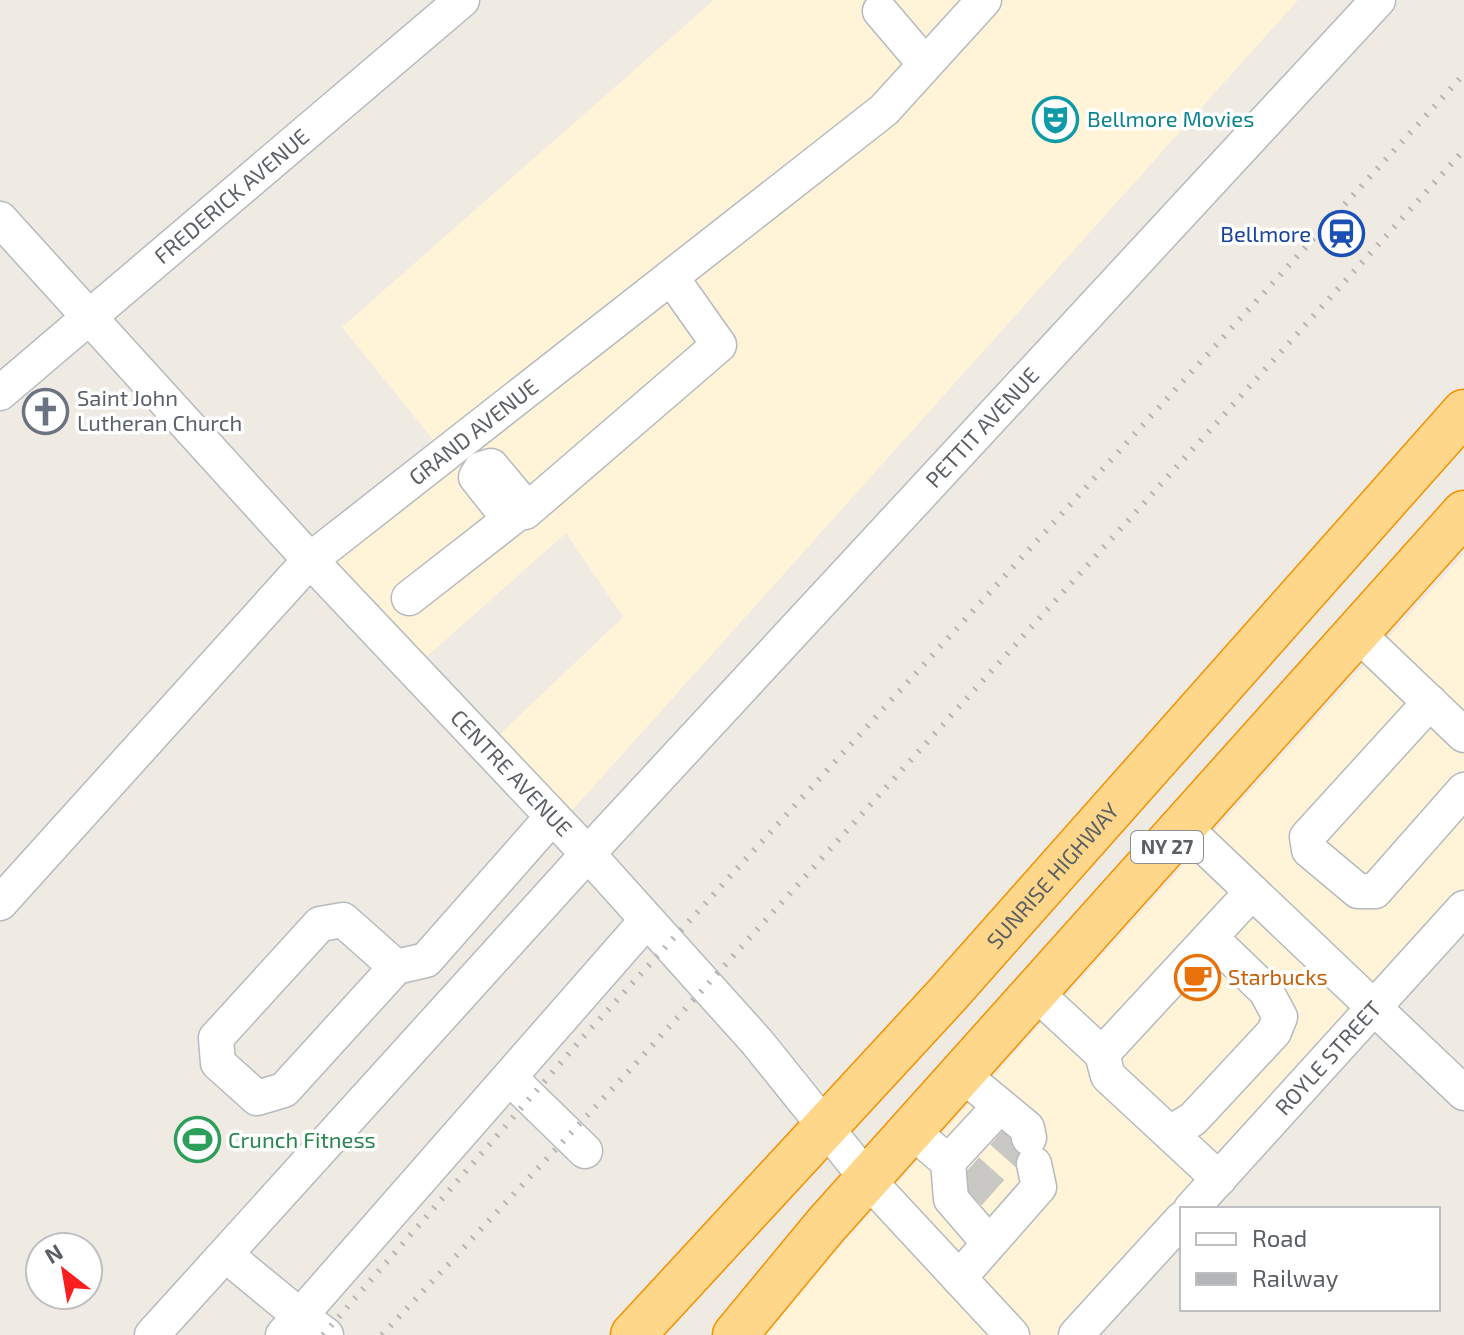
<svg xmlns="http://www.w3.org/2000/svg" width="1464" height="1335" viewBox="0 0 1464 1335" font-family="'Exo 2',sans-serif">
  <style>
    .commercial { fill: #fff3d8 }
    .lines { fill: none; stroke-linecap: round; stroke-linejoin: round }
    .minor-tunnel { stroke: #cac8c4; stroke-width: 34; stroke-dasharray: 34 17; stroke-linecap: butt }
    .minor-casing { stroke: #b6babe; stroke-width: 37 }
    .highway-casing { stroke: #f29100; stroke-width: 47 }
    .minor { stroke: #fff; stroke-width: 34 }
    .highway { stroke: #ffd78a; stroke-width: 44 }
    .rail { stroke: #b4b5b6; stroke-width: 6; stroke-dasharray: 2 10; stroke-linecap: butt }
    .labels { text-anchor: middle; stroke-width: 7; stroke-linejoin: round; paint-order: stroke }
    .shield { fill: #fff; stroke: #8c9093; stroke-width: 2 }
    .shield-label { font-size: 20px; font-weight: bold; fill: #5b6065 }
    .culture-label { font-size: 22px; fill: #0d838f; stroke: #fff; text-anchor: start }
    .street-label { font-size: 22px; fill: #5b6065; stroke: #fff }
    .transit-label { font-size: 22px; fill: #164399; stroke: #fff; text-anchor: end }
    .worship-label { font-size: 22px; fill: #5b616d; stroke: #fff; text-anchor: start }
    .food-label { font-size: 22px; fill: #c56008; stroke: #fff; text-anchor: start }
    .leisure-label { font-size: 22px; fill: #27864d; stroke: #fff; text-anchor: start }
  </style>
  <rect width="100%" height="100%" fill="#efebe3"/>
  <path class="commercial" d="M714,0h584l-730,815 -73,-76 128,-122 -57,-84 -142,126 -93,-99 119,-99 -108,-134z
    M1464,554v355l-388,426h-316z"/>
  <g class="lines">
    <path class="minor-tunnel" d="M969,1194l48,-54"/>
    <defs>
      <g id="minor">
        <path d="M880,11l45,53"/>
        <path id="s1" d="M0,219l310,341 278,294 169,188 111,138 144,155"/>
        <path id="s2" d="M0,393l462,-393"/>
        <path d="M491,466l26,31 1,16 -15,-2 -27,-34 5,-8z"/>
        <path d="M409,598l109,-85 7,-1 194,-167 -48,-68"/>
        <path d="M1357,633l107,102"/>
        <path d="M1430,702l-123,135 2,13 49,41h17l89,-101"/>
        <path d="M1185,828l279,265"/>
        <path id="s3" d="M0,903l310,-343 574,-450 100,-110"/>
        <path d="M396,967l-53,-47 -23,4 -104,114 2,25 39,35 27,-8 112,-123 30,-7 126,-143"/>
        <path d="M1036,993l66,61 6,22 111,103"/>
        <path d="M1102,1054l150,-162"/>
        <path d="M963,1075l64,53 2,10"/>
        <path d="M510,1078l75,73"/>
        <path d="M912,1131l36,31 3,37 38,44"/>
        <path d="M1170,1133l23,-14 81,-87 6,-15 -14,-26 -55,-53"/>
        <path d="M948,1162l52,-56"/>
        <path id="s4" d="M1191,1209l273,-301"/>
        <path d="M227,1256l73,60 347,-396"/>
        <path d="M959,1278l80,-91 -5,-23"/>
        <path id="s5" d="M152,1335l452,-499 774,-836"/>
        <path d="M283,1335l17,-19 26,19"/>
        <path d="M1076,1335l106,-116"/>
      </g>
      <g id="highway">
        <path id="s6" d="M633,1335l314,-340 517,-583"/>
        <path d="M735,1335l91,-110 638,-712"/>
      </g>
    </defs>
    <use href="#minor" class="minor-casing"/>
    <use href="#highway" class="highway-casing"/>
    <use href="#minor" class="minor"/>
    <use href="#highway" class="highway"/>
    <path class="rail" d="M323,1335l262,-300 879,-961
      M382,1335l246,-263 836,-922"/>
  </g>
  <defs>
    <symbol id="theatre-ring" viewBox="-11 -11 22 22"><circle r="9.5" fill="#fff" stroke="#0f9aa8" stroke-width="1.5"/><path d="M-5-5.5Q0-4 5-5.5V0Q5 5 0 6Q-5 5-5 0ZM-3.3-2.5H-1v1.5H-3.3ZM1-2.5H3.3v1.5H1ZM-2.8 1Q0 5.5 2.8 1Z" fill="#0f9aa8"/></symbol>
    <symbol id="station-ring" viewBox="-11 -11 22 22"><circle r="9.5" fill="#fff" stroke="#1a4fb4" stroke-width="1.5"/><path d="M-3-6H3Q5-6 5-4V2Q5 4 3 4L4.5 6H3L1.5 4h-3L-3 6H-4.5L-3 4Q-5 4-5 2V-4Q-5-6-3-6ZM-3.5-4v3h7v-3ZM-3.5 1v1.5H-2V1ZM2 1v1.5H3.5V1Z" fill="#1a4fb4"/></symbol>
    <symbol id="church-ring" viewBox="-11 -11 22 22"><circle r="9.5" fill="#fff" stroke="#6b7280" stroke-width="1.5"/><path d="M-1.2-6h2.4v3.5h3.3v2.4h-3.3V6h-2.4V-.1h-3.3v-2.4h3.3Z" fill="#6b7280"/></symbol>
    <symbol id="cafe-ring" viewBox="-11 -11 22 22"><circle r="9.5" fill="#fff" stroke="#e8710a" stroke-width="1.5"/><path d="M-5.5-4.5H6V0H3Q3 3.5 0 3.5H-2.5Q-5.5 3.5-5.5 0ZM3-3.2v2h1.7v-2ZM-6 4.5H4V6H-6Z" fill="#e8710a"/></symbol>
    <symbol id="stadium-ring" viewBox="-11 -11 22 22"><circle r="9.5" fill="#fff" stroke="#2e9e5b" stroke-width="1.5"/><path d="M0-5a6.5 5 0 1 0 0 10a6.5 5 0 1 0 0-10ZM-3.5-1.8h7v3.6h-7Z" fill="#2e9e5b"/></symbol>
  </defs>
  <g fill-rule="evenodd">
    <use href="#theatre-ring" x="1030" y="94" width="51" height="51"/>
    <use href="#station-ring" x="1316" y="208" width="51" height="51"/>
    <use href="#church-ring" x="20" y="386" width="51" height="51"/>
    <use href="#cafe-ring" x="1172" y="952" width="51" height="51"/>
    <use href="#stadium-ring" x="172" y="1114" width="51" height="51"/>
  </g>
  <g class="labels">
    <rect class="shield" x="1131" y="831" width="72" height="32" rx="6"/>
    <g class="shield-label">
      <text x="1167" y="854">NY 27</text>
    </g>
    <g class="culture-label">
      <text x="1087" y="127">Bellmore Movies</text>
    </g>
    <g class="street-label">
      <text dy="8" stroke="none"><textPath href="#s2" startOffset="304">FREDERICK AVENUE</textPath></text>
      <text dy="8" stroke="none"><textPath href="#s5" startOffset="1230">PETTIT AVENUE</textPath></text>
      <text dy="8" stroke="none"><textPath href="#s3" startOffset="670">GRAND AVENUE</textPath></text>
      <text dy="8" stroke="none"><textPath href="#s1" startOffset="754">CENTRE AVENUE</textPath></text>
      <text dy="8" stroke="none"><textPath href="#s6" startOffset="622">SUNRISE HIGHWAY</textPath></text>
      <text dy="8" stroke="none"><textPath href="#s4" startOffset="204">ROYLE STREET</textPath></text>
    </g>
    <g class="transit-label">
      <text x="1311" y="242">Bellmore</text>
    </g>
    <g class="worship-label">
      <text x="77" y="406">Saint John<tspan x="77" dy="25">Lutheran Church</tspan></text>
    </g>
    <g class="food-label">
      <text x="1228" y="985">Starbucks</text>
    </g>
    <g class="leisure-label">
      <text x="228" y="1148">Crunch Fitness</text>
    </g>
  </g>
  <rect x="1180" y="1207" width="260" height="104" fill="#ffffff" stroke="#bdbfc1" stroke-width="2"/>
  <rect x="1196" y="1233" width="40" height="12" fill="#ffffff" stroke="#bdbfc1" stroke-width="2"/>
  <text x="1252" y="1247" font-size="24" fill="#5b6065">Road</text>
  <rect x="1196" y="1273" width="40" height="12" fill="#b4b5b6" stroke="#bdbfc1" stroke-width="2"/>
  <text x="1252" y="1287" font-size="24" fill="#5b6065">Railway</text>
  <g transform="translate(64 1271) rotate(329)"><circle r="38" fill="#ffffff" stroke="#bdbfc1" stroke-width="2"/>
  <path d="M0-6L14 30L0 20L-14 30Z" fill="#f91f21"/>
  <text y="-12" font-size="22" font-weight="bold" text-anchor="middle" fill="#5b6065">N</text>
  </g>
</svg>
